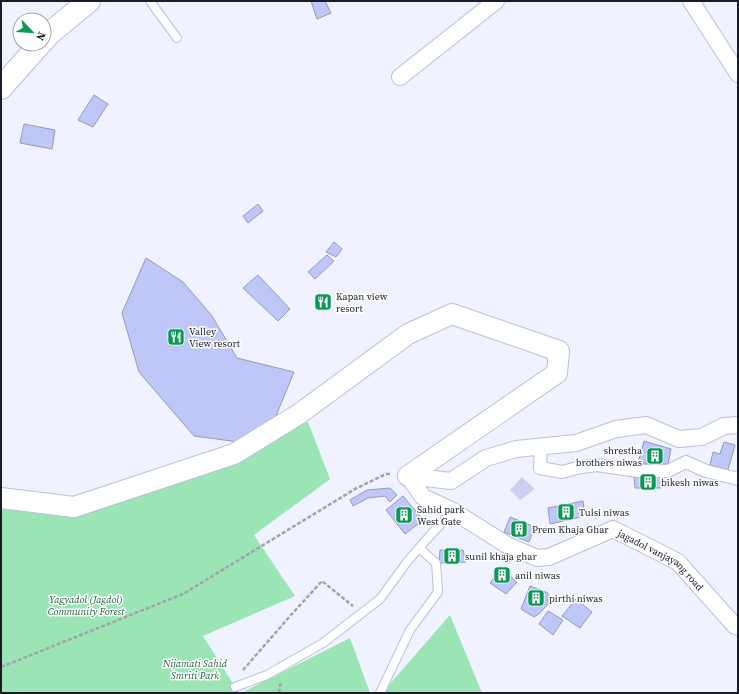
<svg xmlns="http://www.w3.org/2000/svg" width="739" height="694" viewBox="0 0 739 694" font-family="'Source Serif 4',serif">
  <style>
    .green { fill: #9be4b4 }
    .water { fill: #cad0f0 }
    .building { fill: #bec7f7; stroke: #949ab7 }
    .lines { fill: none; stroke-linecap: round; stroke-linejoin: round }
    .service-casing { stroke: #b9bfdd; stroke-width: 10 }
    .pedestrian-casing { stroke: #b9bfdd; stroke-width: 14 }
    .minor-casing { stroke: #b9bfdd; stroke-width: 18 }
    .tertiary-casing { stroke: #b9bfdd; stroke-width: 22 }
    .secondary-casing { stroke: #b9bfdd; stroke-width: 24 }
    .path { stroke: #a1a3af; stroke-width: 2.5; stroke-dasharray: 4 2; stroke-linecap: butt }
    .service { stroke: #fff; stroke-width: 8 }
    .pedestrian { stroke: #fff; stroke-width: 12 }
    .minor { stroke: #fff; stroke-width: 16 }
    .tertiary { stroke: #fff; stroke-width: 20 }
    .secondary { stroke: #fff; stroke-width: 22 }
    .labels { text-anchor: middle; stroke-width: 3; stroke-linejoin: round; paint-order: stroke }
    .poi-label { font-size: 10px; fill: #1a1c27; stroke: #fff; text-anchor: start }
    .street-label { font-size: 10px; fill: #1a1c27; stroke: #fff }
    .park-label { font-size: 10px; font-style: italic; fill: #1d5b38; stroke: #fff }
  </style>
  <rect width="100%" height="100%" fill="#f0f2ff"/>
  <path class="green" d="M308,422l22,57 -76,56 41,61 -92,40 36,57h-238v-183l3,-1 72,9z
    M450,615l32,78h-100z
    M350,638l20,55h-129z"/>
  <path class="water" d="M522,477l13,12 -15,11 -10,-10z"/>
  <path class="building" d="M311,1h14l6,12 -14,6z
    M94,95l14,9 -15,23 -15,-7z
    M24,124l31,6 -3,19 -32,-6z
    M258,204l5,7 -15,12 -5,-7z
    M334,242l8,7 -6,8 -10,-5z
    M327,255l7,6 -19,18 -7,-7z
    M146,258l37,24 29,34 25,42 57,14 -18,44 -37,26 -45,-6 -55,-64 -17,-59z
    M258,275l32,34 -12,12 -35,-33z
    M644,441l27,8 -3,15 -30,-1z
    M724,442l11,3 -7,25 -18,-5 3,-13 7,2z
    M634,476h29l-2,12h-26z
    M390,488l7,7 -7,7 -5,-6 -17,2 -15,8 -3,-6 17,-10z
    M403,496l20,24 -18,14 -19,-24z
    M583,501l2,15 -35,8 -2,-16z
    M510,517l25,10 -6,15 -25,-10z
    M440,550h23l3,12 -27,1z
    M501,568l16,14 -11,12 -16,-11z
    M530,586l18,7v11l-8,9 -6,4 -13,-8z
    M576,599l16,13 -12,16 -18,-12z
    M548,611l15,9 -10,15 -14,-11z"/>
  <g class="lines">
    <defs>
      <path id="service" d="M150,1l27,37
        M235,687l32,-12 56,-32 57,-44 27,-37 18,-21 28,-30
        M380,693l30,-63 28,-38 -2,-29 -17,-15"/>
      <path id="pedestrian" d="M541,446l-1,22 22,4 19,-5 16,-2 41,6h30l18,-9 20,9 32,8"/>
      <g id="minor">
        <path d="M691,1l47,73"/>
        <path d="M400,77l96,-76"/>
        <path id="s1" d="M408,476l15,21 30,14 54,34 30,13 12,-1 64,-28 65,33 57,64 3,1"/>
        <path d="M408,476l43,5 35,-23 30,-9 60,-6 40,-14 30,-4 33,14 23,-2 22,-11 14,-1"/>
      </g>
      <path id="tertiary" d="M1,498l73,9 160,-53 65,-40 109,-80 44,-20 107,37 -2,22 -149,103"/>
      <path id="secondary" d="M44,40l5,-6 40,-33
        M1,88l39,-44"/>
    </defs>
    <use href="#service" class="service-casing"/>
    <use href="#pedestrian" class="pedestrian-casing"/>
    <use href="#minor" class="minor-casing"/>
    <use href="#tertiary" class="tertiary-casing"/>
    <use href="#secondary" class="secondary-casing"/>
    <path class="path" d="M1,667l182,-73 172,-105 31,-15h5
      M243,670l48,-55 31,-34 31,25
      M279,693l2,-12"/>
    <use href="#service" class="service"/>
    <use href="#pedestrian" class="pedestrian"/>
    <use href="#minor" class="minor"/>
    <use href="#tertiary" class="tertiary"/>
    <use href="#secondary" class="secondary"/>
  </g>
  <defs>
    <symbol id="restaurant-square" viewBox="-11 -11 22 22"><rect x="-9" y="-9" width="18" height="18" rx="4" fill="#0b9757" stroke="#fff"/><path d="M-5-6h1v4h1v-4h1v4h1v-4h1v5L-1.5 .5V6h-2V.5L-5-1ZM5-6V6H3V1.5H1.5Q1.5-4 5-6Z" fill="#fff"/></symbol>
    <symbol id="building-square" viewBox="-11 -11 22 22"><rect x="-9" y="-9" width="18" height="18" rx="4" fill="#0b9757" stroke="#fff"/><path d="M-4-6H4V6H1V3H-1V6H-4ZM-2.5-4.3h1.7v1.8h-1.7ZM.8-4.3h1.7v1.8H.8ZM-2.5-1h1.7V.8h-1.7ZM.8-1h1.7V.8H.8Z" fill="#fff"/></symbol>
  </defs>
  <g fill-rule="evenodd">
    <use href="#restaurant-square" x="313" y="292" width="20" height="20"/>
    <use href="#restaurant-square" x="166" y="327" width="20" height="20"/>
    <use href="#building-square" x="645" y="446" width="20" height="20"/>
    <use href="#building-square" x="638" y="472" width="20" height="20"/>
    <use href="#building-square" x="556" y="502" width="20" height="20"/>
    <use href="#building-square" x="394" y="505" width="20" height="20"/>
    <use href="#building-square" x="509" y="519" width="20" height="20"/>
    <use href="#building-square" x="442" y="546" width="20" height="20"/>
    <use href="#building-square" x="492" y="565" width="20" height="20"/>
    <use href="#building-square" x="526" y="588" width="20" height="20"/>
  </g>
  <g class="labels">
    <g class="poi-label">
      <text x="336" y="300">Kapan view<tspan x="336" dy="12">resort</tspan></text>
      <text x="189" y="335">Valley<tspan x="189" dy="12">View resort</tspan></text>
      <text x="642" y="454" text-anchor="end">shrestha<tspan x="642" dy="12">brothers niwas</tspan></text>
      <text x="661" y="486">bikesh niwas</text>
      <text x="417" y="513">Sahid park<tspan x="417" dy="12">West Gate</tspan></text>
      <text x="579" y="516">Tulsi niwas</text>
      <text x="532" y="533">Prem Khaja Ghar</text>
      <text x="465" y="560">sunil khaja ghar</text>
      <text x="515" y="579">anil niwas</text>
      <text x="549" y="602">pirthi niwas</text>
    </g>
    <g class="street-label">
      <text dy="4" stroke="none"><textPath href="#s1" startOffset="295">jagadol vanjayang road</textPath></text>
    </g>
    <g class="park-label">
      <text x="86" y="603">Yagyadol (Jagdol)<tspan x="86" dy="12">Community Forest</tspan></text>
      <text x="195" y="667">Nijamati Sahid<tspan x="195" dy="12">Smriti Park</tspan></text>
    </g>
  </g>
  <rect width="739" height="694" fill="none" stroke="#1a1c27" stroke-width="4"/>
  <g transform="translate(32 32) rotate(115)"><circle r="19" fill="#ffffff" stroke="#a3a4a9"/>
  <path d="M0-3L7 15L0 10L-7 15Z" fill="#0b9757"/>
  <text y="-6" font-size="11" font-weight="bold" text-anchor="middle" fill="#1a1c27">N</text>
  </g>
</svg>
